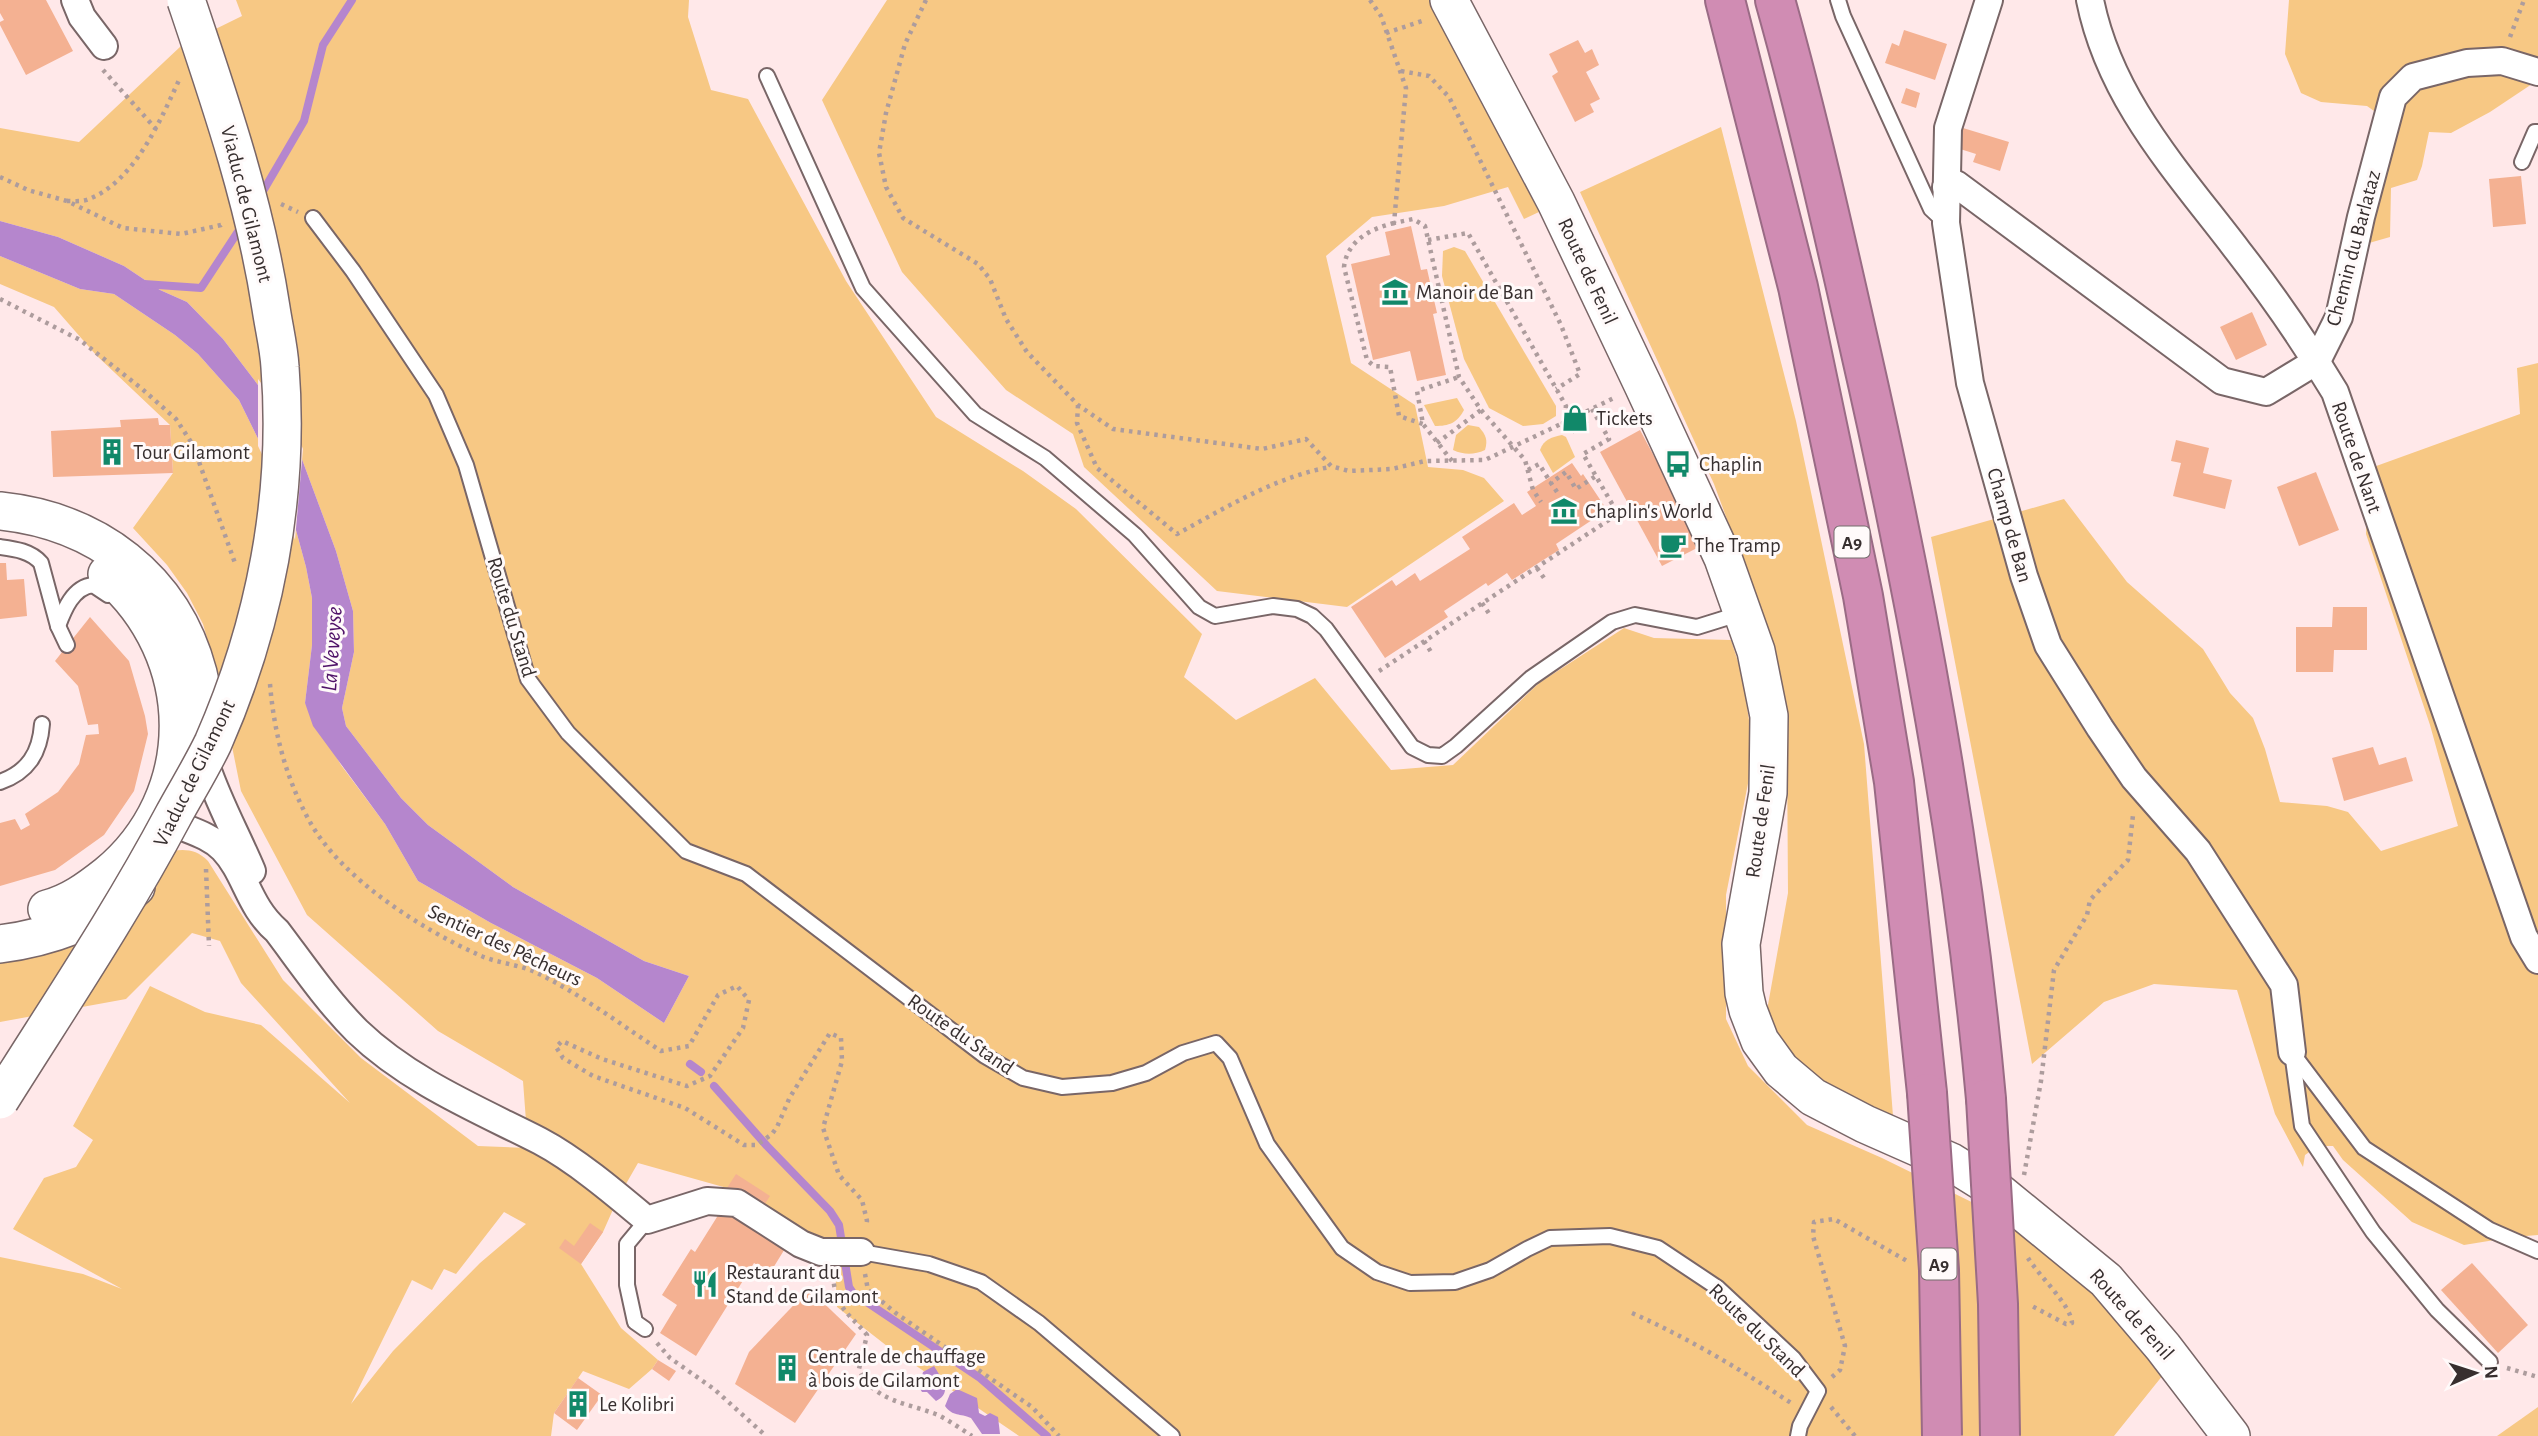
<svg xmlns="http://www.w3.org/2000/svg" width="2538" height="1436" viewBox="0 0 2538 1436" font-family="'Alegreya Sans',sans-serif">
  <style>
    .green { fill: #f7c884; fill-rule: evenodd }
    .water { fill: #b586cd }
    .pier { fill: #ffe8e9 }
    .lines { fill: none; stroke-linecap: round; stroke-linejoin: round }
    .stream { stroke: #b586cd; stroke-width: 8 }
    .building { fill: #f4b192 }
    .lane-casing { stroke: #796667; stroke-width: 18 }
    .street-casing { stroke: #796667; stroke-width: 30 }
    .secondary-casing { stroke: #796667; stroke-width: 40 }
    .highway-casing { stroke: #9a6b85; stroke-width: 42 }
    .path { stroke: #ad9c9d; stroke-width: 4.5; stroke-dasharray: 3.5 5; stroke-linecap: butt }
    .lane { stroke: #fff; stroke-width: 14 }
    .street { stroke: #fff; stroke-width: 26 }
    .secondary { stroke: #fff; stroke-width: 37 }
    .highway { stroke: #d08cb3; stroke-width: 38 }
    .secondary-bridge-casing { stroke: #796667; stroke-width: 40; stroke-linecap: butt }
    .highway-bridge-casing { stroke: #9a6b85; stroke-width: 42; stroke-linecap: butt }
    .secondary-bridge { stroke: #fff; stroke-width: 37 }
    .highway-bridge { stroke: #d08cb3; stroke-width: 38 }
    .labels { text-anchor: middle; stroke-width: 6; stroke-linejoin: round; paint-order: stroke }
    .shield { fill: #fffafa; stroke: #736c6c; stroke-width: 2 }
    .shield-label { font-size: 19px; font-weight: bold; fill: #372f2f }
    .street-label { font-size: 21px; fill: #372f2f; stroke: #fffafa }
    .poi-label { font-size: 21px; fill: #372f2f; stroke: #fffafa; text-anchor: start }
    .water-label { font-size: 23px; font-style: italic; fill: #4f1268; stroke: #fffafa }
  </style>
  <rect width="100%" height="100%" fill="#ffe8e9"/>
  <g class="green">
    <path d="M236 0H689L688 17 711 90 748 99 846 281 936 417 1023 471 1076 509 1202 634 1184 677 1236 720 1315 678 1391 770 1453 765 1539 683 1624 628 1654 638 1731 640 1742 674 1754 753 1726 895V1019L1748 1066 1807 1125 1882 1158 1998 1215 2051 1254 2115 1315 2163 1375 2114 1436H1019L887 1346 837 1307 835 1265 727 1188 638 1163 619 1196 603 1232 581 1264 621 1328 658 1360 652 1369 629 1389 583 1371 554 1413 551 1436H0V1257L83 1274 122 1289 13 1229 44 1178 76 1167 93 1140 73 1126 150 986 205 1012 261 1025 350 1103 241 983 220 941 192 933 126 999 0 1022V960L165 852C183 849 195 848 208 861L283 980 361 1058 478 1146 528 1148 523 1081 438 1031 307 915 241 791 217 672 203 624 187 593 167 565 133 528 173 473 170 425 96 355 54 307 0 284V256L80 289 114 294 175 335 198 354 239 400 276 475 293 519 306 567 312 598V645L305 703 341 765 385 824 418 881 491 923 597 978 664 1023 689 976 644 961 513 887 428 825 401 798 346 726 342 708 354 652 353 611 336 551 290 427 223 339 187 302 160 290 124 266 58 237 0 221V128L79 142 181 46 242 16ZM504 1212 526 1224 480 1263 393 1351 351 1404 412 1280 432 1290 444 1269 456 1274Z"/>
    <polygon points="887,0 1433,0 1539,212 1524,219 1508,187 1444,206 1372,217 1326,256 1351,363 1415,405 1428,467 1463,470 1484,478 1504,501 1347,607 1217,591 1084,467 1073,434 1006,390 902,272 822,100"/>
    <polygon points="2289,0 2538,0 2538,80 2490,112 2451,133 2429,132 2422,166 2417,180 2391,188 2390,237 2362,245 2384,118 2367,106 2321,102 2301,93 2285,54"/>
    <polygon points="1721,127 1796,421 1864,744 1893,1116 1835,1092 1788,1059 1766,1016 1788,893 1787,745 1774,647 1714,484 1580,192"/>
    <polygon points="1454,247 1465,251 1556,406 1556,416 1543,424 1523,426 1489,408 1464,359 1442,276 1443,251"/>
    <polygon points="2538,363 2538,1235 2513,1237 2464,1245 2412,1222 2343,1160 2333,1146 2318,1146 2305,1155 2303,1167 2275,1114 2237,990 2154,984 2104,1002 2032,1064 1931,537 2064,499 2127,582 2203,649 2230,693 2253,718 2265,749 2280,802 2327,806 2348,812 2381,851 2458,826 2430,725 2366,534 2368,469 2520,414 2517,368"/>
    <path d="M1457 398 1464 410C1457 423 1449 426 1435 426L1424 405Z"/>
    <path d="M1468 425 1479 427C1486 435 1488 440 1485 450 1474 455 1464 455 1453 450L1456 435Z"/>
    <path d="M1562 435 1566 437 1575 457 1553 473 1540 450C1544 439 1552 437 1562 435Z"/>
    <polygon points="2538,1407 2538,1436 2497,1436"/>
  </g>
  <g class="water">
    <polygon points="0,221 58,237 124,266 160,290 187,302 223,339 290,427 336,551 353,611 354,652 342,708 346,726 401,798 428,825 513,887 644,961 689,976 664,1023 597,978 491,923 418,881 385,824 313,726 305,703 312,645 312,598 306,567 293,519 276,475 239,400 198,354 175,335 114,294 80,289 0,256"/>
    <path d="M934 1366C941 1378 954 1392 936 1401L927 1392H922L919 1387 923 1372Z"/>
    <path d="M957 1389 977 1398 979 1413 985 1416 990 1413 998 1417 1000 1434H982L971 1418C960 1413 953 1417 945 1406L950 1394Z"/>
  </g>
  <polygon class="pier" points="258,379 293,425 303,449 295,540 273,477 258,446"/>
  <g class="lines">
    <g class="stream">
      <polyline points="259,198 304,121 323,45 352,0"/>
      <polyline points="144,284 201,288 243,224"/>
      <polyline points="690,1064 701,1072"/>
      <polyline points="714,1086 767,1146 830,1211 839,1225 849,1287 853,1293 980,1378 1047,1436"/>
    </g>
  </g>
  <g class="building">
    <polygon points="0,0 46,0 73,51 26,75 0,25 0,22 4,20 0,13"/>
    <polygon points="1904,30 1947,44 1935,80 1885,63 1892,43 1899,46"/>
    <polygon points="1578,40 1585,53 1592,49 1599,65 1586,72 1600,99 1590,104 1594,112 1575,122 1552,76 1558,72 1549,54"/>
    <polygon points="1906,88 1920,93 1916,108 1901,103"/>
    <polygon points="1963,128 2009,142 2000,171 1973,162 1976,154 1957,148"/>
    <polygon points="2521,176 2526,224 2493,227 2489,179"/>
    <polygon points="1411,226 1421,270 1427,269 1437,313 1433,314 1446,375 1417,381 1410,351 1373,360 1351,264 1390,255 1385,232"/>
    <polygon points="2252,312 2267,345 2236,360 2220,327"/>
    <polygon points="1575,408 1583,423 1574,428 1566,413"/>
    <polygon points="158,418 159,425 170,425 173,473 53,477 51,431 121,427 120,420"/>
    <polygon points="1640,430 1688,520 1697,548 1662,566 1600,452"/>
    <polygon points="2176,440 2209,448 2203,473 2232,480 2225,509 2173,496 2181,463 2171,461"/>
    <polygon points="1572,463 1581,476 1583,474 1607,510 1556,544 1559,550 1512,580 1507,573 1488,586 1486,583 1444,611 1448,617 1385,658 1351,607 1392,580 1396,586 1415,573 1420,581 1470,549 1462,537 1514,503 1522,515 1536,506 1527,492"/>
    <polygon points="2316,472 2339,530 2299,546 2277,487"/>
    <polygon points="0,563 6,563 7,580 24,579 27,616 0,619"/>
    <polygon points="2333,607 2367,607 2367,650 2334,650 2333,672 2296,672 2296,627 2332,627"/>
    <polygon points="90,617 129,661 145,716 148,734 134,791 104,835 55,870 0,886 0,823 15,819 21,830 30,825 25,814 58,792 79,764 86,735 99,734 98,724 88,725 78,686 55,661"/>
    <polygon points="2373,747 2379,765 2406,757 2413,781 2344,801 2332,758"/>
    <polygon points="736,1174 770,1196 761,1210 727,1188"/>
    <polygon points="722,1209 786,1247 770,1273 754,1263 696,1356 660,1333 677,1305 662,1295 691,1249 695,1252"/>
    <polygon points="590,1223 603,1232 581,1264 559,1248 565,1239 574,1246"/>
    <polygon points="2472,1263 2528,1325 2498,1353 2441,1290"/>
    <polygon points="809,1289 856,1334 795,1423 735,1384 749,1352"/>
    <polygon points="658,1360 676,1371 669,1381 652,1369"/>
    <polygon points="578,1378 602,1395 577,1430 554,1413"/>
  </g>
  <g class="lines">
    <defs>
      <g id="lane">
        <polyline points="1838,0 1843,16 1931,209 1945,222"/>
        <polyline points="767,76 863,288 975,414 1045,458 1135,535 1199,607 1215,616 1273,606 1297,609 1312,616 1326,629 1412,747 1428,755 1442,756 1456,746 1531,678 1612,622 1635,615 1697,627 1742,613"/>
        <polyline points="2522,162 2535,132 2538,132"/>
        <polyline points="313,218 353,271 436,395 466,465 528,679 568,733 686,851 746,874 985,1056 1023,1078 1062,1087 1112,1083 1146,1073 1183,1053 1216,1043 1230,1058 1267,1144 1342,1248 1377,1272 1410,1283 1455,1282 1490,1270 1527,1249 1550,1238 1610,1236 1658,1248 1718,1288 1793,1358 1818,1391 1800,1426 1798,1436"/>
        <path d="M0 547C15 549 31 551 41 563L58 626 67 645"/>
        <path d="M58 626C64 610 73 587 93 585L108 595"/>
        <path d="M0 782C28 772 40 753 42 724"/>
        <polyline points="2292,1052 2302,1126 2373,1232 2437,1310 2490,1362"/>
        <polyline points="2293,1054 2364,1148 2490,1230 2538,1251"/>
        <polyline points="861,1252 929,1264 981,1282 1039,1323 1172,1436"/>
        <polyline points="645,1329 635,1322 627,1285 627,1244 647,1220"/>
      </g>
      <g id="street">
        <polyline points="75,0 82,17 104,46"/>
        <polyline points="1989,0 1948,128 1946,223 1970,383 2024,576 2048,645 2100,728 2134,778 2198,851 2284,985 2292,1052"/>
        <path d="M2090 0C2110 100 2178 172 2238 251 2273 296 2306 344 2335 392L2524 937 2538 960"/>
        <polyline points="1946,187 1956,184 2222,381 2266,392 2317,361 2339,317 2361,217 2393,97 2413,77 2467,63 2502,61 2538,72"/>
        <path d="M204 759C216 798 236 833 252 871"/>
        <path d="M180 826C195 832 211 837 223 849 246 873 248 906 277 931 302 964 327 1001 357 1031 409 1081 477 1109 540 1141 576 1160 616 1194 647 1220L707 1201 737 1203 801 1244 821 1252H861"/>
      </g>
      <g id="secondary">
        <polyline points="1449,0 1556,202 1643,385 1723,558 1756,651 1769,716 1768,793 1741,944 1744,993 1748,1010 1760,1041 1781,1070 1813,1097 1865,1124 1951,1162 1996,1190 2106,1280 2163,1347 2231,1436"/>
        <path d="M0 511C96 521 173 578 198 673 205 701 204 730 204 759L201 767"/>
        <path d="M47 909C70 903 88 890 107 875 203 796 201 655 107 574"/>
        <path d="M0 944C47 938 101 920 136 887"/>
      </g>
      <g id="highway">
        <polyline points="1725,0 1798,287 1863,596 1894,782 1927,1093"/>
        <path d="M1775 0C1807 114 1833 229 1859 344 1916 594 1963 844 1986 1099"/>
      </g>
    </defs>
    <use href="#lane" class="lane-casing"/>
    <use href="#street" class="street-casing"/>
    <use href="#secondary" class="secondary-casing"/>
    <use href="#highway" class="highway-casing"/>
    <g class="path">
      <polyline points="926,0 905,44 886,113 879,153 886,187 903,218 978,264 990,279 1006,319 1027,352 1078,405 1113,429 1262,449 1306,439 1331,466 1349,471 1392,469 1425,461 1485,460 1563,423"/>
      <polyline points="1370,0 1381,16 1406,88 1394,223 1413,219 1425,226 1459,377 1481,410 1525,460 1533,490 1541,502"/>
      <polyline points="1386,33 1425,20"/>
      <polyline points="2510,37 2524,0"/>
      <polyline points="103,70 156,129"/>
      <polyline points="1401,71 1429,76 1449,97 1561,325 1580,374 1556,389"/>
      <polyline points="0,177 28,190 67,201 123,228 181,234 221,225 224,222"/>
      <path d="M67 201C74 201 83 202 89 199 135 181 161 119 180 78"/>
      <polyline points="281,204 298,212"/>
      <path d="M1394 223C1370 229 1347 241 1344 267L1367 360 1374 366 1390 367 1399 416 1423 424"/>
      <polyline points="1428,240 1468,233 1566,406 1563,423 1569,433 1587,424 1581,414 1616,397"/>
      <polyline points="0,299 80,340 141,388 176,419 193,445 236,566"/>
      <path d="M1078 405 1077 423 1097 468 1177 534C1225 508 1275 477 1330 467"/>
      <polyline points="1437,443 1481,410"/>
      <polyline points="1452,461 1423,424 1417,391 1459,377"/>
      <polyline points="1528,470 1539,464 1551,483"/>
      <polyline points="1557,492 1551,483 1566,472 1576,489 1596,476"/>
      <polyline points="1537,568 1544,578"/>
      <polyline points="1482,603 1490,615"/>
      <polyline points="1424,641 1433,655"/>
      <polyline points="1379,671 1618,514 1583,454 1609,439 1592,409"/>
      <path d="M270 684C274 733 286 779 310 822 341 878 421 929 479 955 496 963 517 964 535 972 579 993 620 1024 661 1051L689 1046 718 995 737 986 749 1000 743 1028 710 1076 687 1086 602 1059 562 1041 556 1047 563 1058 593 1076 685 1108 744 1145H757L772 1134 777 1127 790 1097 830 1033 841 1038 842 1061 823 1128 839 1175 862 1200 867 1221 866 1227"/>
      <polyline points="206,869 209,946"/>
      <polyline points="2024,1175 2041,1081 2054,970 2087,915 2090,900 2128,860 2133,815"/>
      <path d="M2028 1258C2039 1276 2071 1305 2072 1323L2066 1324 2030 1305"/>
      <polyline points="865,1274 868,1290 897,1314 1032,1407 1059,1436"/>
      <path d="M833 1275C835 1308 848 1312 867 1335L859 1369C873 1402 909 1403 938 1415 950 1421 961 1429 972 1436"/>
      <path d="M1632 1313C1688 1338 1740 1369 1791 1403"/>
      <polyline points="657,1343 670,1358 714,1389 766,1436"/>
      <polyline points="2507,1368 2538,1377"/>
      <polyline points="1832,1377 1840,1370 1845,1346 1813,1236 1814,1222 1834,1219 1907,1261"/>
      <polyline points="1831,1407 1855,1436"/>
    </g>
    <use href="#lane" class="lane"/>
    <use href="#street" class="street"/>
    <use href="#secondary" class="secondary"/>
    <use href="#highway" class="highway"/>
    <defs>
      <path id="secondary-bridge" d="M0 1100C59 1006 121 914 173 816 186 792 201 768 213 743 265 625 290 496 280 367 279 348 274 328 271 308 255 203 220 101 186 0"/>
      <g id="highway-bridge">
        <polyline points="1927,1093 1939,1270 1942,1436"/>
        <polyline points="1986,1099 1998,1304 2000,1436"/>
      </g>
    </defs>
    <use href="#secondary-bridge" class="secondary-bridge-casing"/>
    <use href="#highway-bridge" class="highway-bridge-casing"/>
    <use href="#secondary-bridge" class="secondary-bridge"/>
    <use href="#highway-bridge" class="highway-bridge"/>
  </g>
  <defs>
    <symbol id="museum-bare" viewBox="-9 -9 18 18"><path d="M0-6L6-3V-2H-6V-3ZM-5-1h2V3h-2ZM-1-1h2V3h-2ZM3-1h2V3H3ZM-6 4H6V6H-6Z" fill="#118869" stroke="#fffafa" stroke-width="2.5" paint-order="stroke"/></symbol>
    <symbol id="shop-bare" viewBox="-9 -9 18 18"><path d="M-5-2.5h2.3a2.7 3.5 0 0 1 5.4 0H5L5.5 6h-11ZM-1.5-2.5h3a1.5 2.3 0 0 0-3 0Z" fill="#118869" stroke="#fffafa" stroke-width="2.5" paint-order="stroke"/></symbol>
    <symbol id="building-bare" viewBox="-9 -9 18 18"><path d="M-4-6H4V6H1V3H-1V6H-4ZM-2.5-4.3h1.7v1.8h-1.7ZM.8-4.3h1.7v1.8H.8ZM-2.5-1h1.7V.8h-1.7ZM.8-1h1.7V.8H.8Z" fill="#118869" stroke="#fffafa" stroke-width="2.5" paint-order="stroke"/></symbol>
    <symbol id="bus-bare" viewBox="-9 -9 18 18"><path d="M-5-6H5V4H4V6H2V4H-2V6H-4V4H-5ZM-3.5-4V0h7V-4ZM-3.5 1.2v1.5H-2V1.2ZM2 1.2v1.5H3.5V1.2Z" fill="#118869" stroke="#fffafa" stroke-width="2.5" paint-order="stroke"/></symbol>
    <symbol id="cafe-bare" viewBox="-9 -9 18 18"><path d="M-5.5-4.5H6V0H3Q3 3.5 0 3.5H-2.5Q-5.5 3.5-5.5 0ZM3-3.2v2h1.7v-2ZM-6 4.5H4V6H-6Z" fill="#118869" stroke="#fffafa" stroke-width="2.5" paint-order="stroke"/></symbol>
    <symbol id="restaurant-bare" viewBox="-9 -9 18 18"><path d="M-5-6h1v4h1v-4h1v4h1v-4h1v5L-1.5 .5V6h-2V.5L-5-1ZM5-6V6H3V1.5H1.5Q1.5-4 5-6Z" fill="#118869" stroke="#fffafa" stroke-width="2.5" paint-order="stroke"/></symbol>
  </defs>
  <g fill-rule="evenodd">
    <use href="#museum-bare" x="1376" y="273" width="38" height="38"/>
    <use href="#shop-bare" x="1556" y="399" width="38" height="38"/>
    <use href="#building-bare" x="93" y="433" width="38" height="38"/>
    <use href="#bus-bare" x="1659" y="445" width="38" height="38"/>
    <use href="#museum-bare" x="1545" y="492" width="38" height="38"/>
    <use href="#cafe-bare" x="1654" y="526" width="38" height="38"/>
    <use href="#restaurant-bare" x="686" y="1265" width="38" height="38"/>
    <use href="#building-bare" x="768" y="1349" width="38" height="38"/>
    <use href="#building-bare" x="559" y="1385" width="38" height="38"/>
  </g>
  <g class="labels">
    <g class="shield">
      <rect x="1834.5" y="526.5" width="35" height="31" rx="5"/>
      <rect x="1921.5" y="1248.5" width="35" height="31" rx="5"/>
    </g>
    <g class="shield-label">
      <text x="1852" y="549">A9</text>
      <text x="1939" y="1271">A9</text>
    </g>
    <g class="street-label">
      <text transform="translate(247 204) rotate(76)" y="7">Viaduc de Gilamont</text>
      <text transform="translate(2353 248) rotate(-75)" y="7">Chemin du Barlataz</text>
      <text transform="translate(1588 271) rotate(65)" y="7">Route de Fenil</text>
      <text transform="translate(2357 457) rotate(71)" y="7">Route de Nant</text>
      <text transform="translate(2010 525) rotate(74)" y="7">Champ de Ban</text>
      <text transform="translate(512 617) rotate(73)" y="7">Route du Stand</text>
      <text transform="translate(194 773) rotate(-64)" y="7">Viaduc de Gilamont</text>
      <text transform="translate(1760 821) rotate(-82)" y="7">Route de Fenil</text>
      <text transform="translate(505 945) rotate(25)" y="7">Sentier des Pêcheurs</text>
      <text transform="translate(961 1034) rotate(35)" y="7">Route du Stand</text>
      <text transform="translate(2132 1314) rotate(48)" y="7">Route de Fenil</text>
      <text transform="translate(1757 1330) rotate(44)" y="7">Route du Stand</text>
    </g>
    <g class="poi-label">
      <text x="1416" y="299">Manoir de Ban</text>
      <text x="1596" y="425">Tickets</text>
      <text x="133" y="459">Tour Gilamont</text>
      <text x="1699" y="471">Chaplin</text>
      <text x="1585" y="518">Chaplin's World</text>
      <text x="1694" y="552">The Tramp</text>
      <text x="726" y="1279">Restaurant du<tspan x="726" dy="24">Stand de Gilamont</tspan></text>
      <text x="808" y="1363">Centrale de chauffage<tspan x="808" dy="24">à bois de Gilamont</tspan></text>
      <text x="599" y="1411">Le Kolibri</text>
    </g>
    <g class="water-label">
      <text transform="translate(331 649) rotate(-86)" y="8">La Veveyse</text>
    </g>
  </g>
  <g transform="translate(2475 1373) rotate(87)" stroke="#fffafa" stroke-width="5" paint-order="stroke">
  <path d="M0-5L12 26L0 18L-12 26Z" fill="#372f2f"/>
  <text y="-10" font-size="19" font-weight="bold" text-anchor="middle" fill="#372f2f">N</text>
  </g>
</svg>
